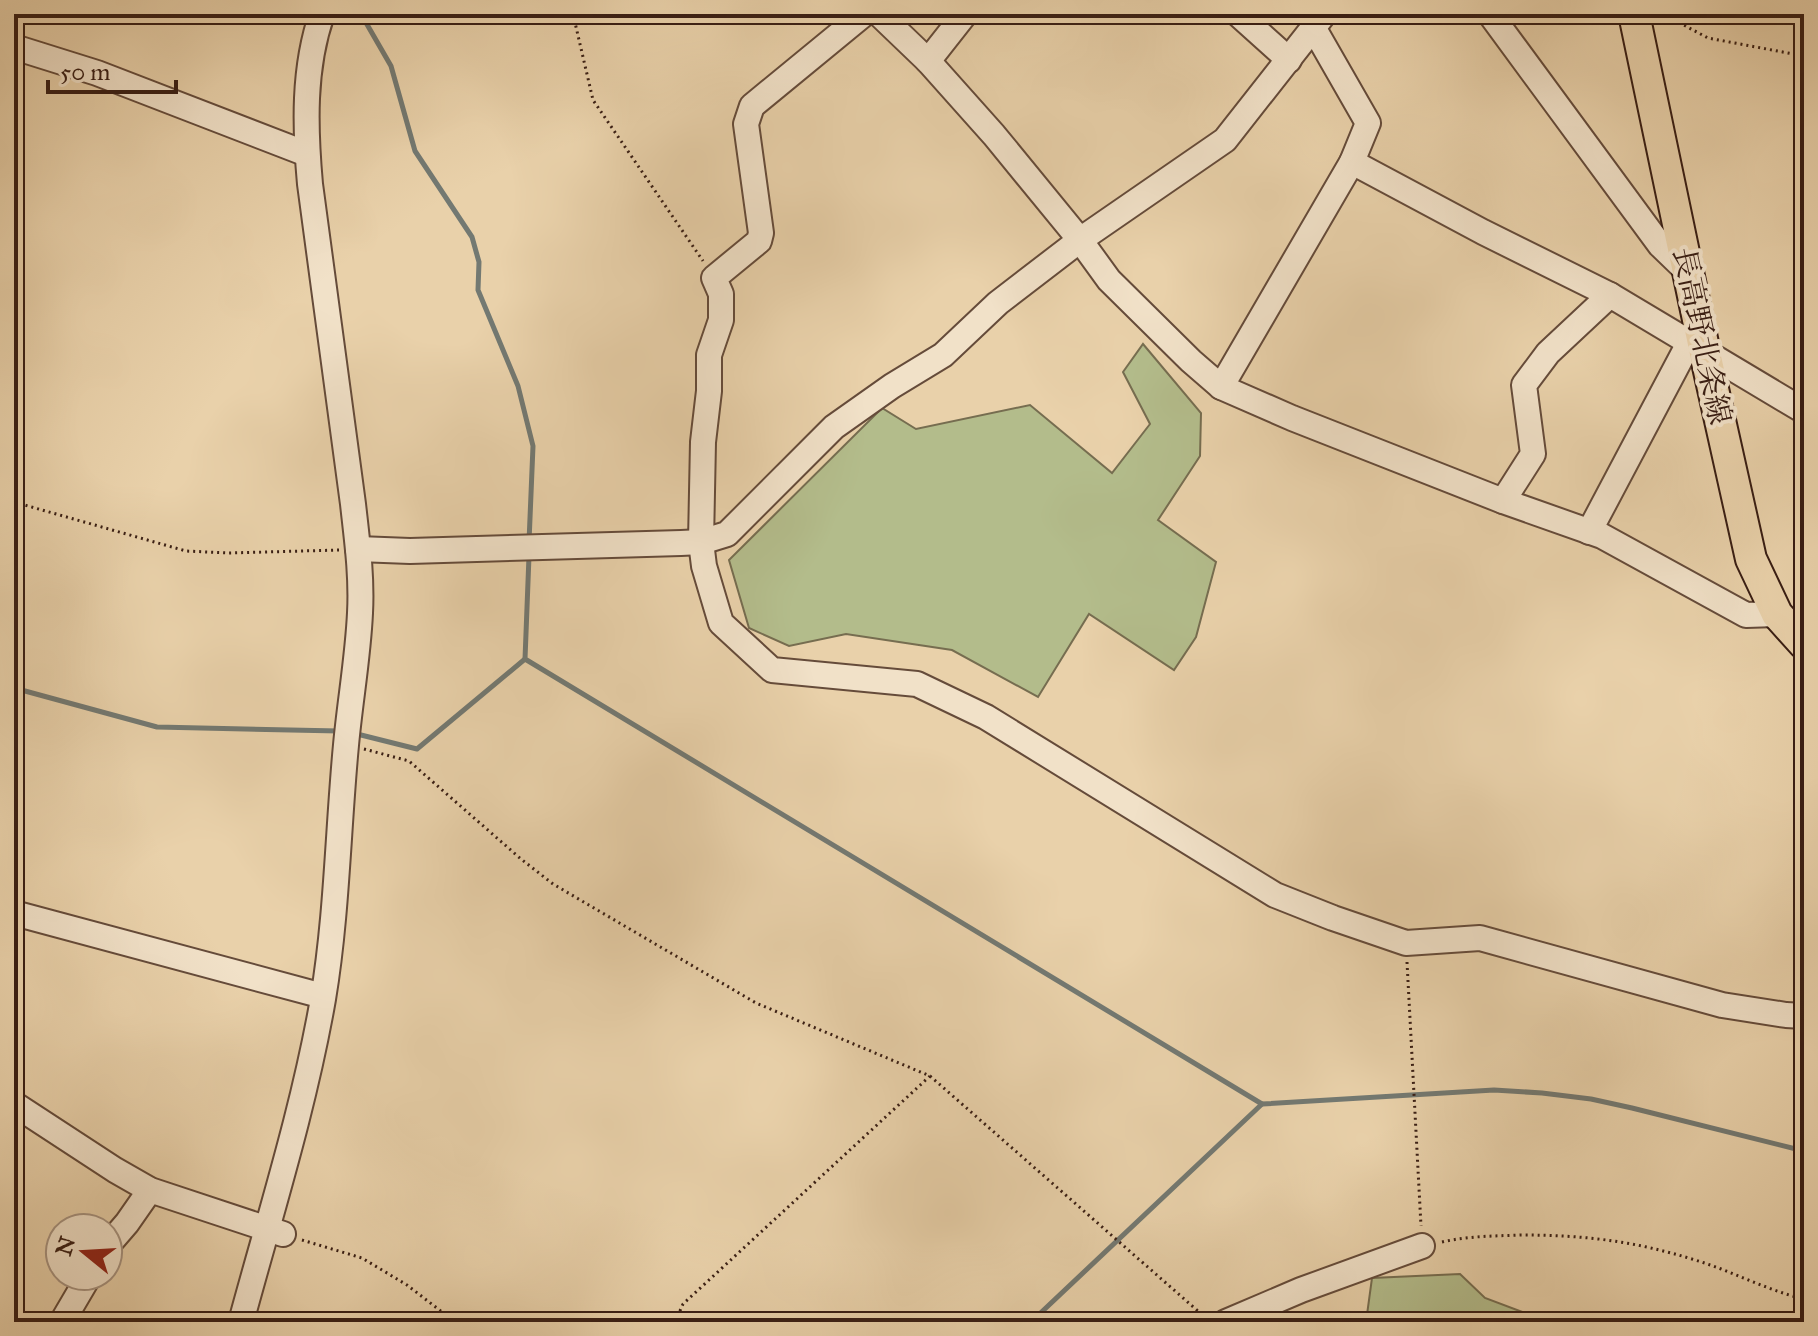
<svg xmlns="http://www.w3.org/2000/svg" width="1818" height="1336" viewBox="0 0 1818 1336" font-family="'IM FELL Great Primer','Noto Serif JP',serif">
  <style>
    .green { fill: #b3bc8b; stroke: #766d50; stroke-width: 2 }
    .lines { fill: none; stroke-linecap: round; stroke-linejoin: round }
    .stream { stroke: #737972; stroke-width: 5 }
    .minor-casing { stroke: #654b3a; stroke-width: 28 }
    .major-casing { stroke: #391e14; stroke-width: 34 }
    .path { stroke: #391e14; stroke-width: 3; stroke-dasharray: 2 4; stroke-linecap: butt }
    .minor { stroke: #f1e1c8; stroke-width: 24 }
    .major { stroke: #e9d1aa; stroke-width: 30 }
    .labels { text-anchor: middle; stroke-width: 8; stroke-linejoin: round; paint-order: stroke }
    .street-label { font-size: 30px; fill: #391e14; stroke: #f1e1c8 }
  </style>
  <rect width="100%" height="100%" fill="#e9d1aa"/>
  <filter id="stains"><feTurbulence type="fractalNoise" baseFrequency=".0025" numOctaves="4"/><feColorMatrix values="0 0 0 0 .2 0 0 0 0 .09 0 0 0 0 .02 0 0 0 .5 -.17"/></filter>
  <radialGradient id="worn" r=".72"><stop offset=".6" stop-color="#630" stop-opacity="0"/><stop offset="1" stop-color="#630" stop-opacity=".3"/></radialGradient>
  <g class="green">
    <polygon points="1143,344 1201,413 1200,456 1158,520 1216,562 1196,637 1174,670 1089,614 1038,697 952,650 846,634 789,646 749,628 729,560 882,408 916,429 1030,405 1112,473 1150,424 1123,372"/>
    <polygon points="1460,1274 1485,1298 1549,1322 1366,1322 1372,1278"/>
  </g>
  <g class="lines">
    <g class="stream">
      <polyline points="361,14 391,66 415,151 472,237 479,262 478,290 518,386 533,446 529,542"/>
      <polyline points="529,556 525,659 1262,1104"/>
      <polyline points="14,688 157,727 339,731"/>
      <polyline points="353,733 417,749 525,659"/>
      <polyline points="1031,1322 1262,1104 1494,1090 1542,1093 1591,1099 1632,1108 1804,1151"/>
    </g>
    <defs>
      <g id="minor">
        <polyline points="864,14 752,106 746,124 761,233 759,241 714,278 721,294 721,320 709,355 709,391 703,442 701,542 704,566 721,623 772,670 917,684 986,717 1275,895 1333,918 1406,943 1480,938 1722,1005 1786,1015 1804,1016"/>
        <polyline points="879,14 928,61 994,135 1080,240 1109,280 1191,361 1221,387 1292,418 1503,501 1602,536 1746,615 1777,614"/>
        <polyline points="1238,14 1289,60"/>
        <polyline points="1490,14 1660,245 1687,271"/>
        <polyline points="14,47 97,73 307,154"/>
        <polyline points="928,61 965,14"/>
        <polyline points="1352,162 1483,232 1610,295 1804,411"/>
        <polyline points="1221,387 1352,162 1368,123 1313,27"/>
        <polyline points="1503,501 1533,454 1524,385 1548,353 1610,295"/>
        <polyline points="1589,532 1689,343"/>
        <polyline points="358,549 410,551 681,543 701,542 727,534 834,427 892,386 943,355 998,303 1080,240 1225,140 1324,14"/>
        <polyline points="14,913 323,996"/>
        <polyline points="14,1104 115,1170 150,1190 283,1234"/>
        <polyline points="108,1245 127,1223 150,1190"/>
        <polyline points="62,1322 89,1276"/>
        <path d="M241 1322C270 1215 304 1108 323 999 337 915 338 829 346 745 350 701 358 657 360 613 362 576 357 540 353 504L310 184C305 128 303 68 322 14"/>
        <polyline points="1226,1322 1301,1290 1422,1246"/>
      </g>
      <polyline id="major" points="1634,14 1705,353 1751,559 1777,614 1804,644"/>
    </defs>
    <use href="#minor" class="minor-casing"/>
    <use href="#major" class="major-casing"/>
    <g class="path">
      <polyline points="573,14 593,100 703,261"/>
      <polyline points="1663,14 1708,38 1804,56"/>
      <polyline points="14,502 186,551 229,553 339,550"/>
      <polyline points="364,749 409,761 521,859 553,884 756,1003 930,1076 1207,1319"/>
      <polyline points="1407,962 1421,1226"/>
      <polyline points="302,1240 362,1258 407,1285 455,1322"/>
      <path d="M1442 1242C1468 1236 1494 1236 1521 1235 1584 1235 1635 1241 1695 1260 1732 1271 1766 1290 1804 1299"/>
      <polyline points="675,1322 683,1304 930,1076"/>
    </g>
    <use href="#minor" class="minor"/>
    <use href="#major" class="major"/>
  </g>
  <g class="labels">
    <g class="street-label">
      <text transform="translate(1702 336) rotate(78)" y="10">長高野北条線</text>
    </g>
  </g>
  <rect width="1818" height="1336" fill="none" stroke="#e9d1aa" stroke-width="48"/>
  <rect x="16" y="16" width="1786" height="1304" fill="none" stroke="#391e14" stroke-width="4"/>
  <rect x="24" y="24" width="1770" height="1288" fill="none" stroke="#391e14" stroke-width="2"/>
  <g transform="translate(84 1252) rotate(288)"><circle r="38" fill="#f1e1c8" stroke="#a79380" stroke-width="2"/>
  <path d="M0-6L14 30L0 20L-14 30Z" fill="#8f2418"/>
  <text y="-12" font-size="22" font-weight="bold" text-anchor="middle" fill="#391e14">N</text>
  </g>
  <path d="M48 80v12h128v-12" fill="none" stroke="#391e14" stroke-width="4"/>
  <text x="60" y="80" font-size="24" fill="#391e14" stroke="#f1e1c8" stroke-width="6" paint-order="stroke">50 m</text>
  <rect width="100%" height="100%" filter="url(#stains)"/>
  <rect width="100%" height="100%" fill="url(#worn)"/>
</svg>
